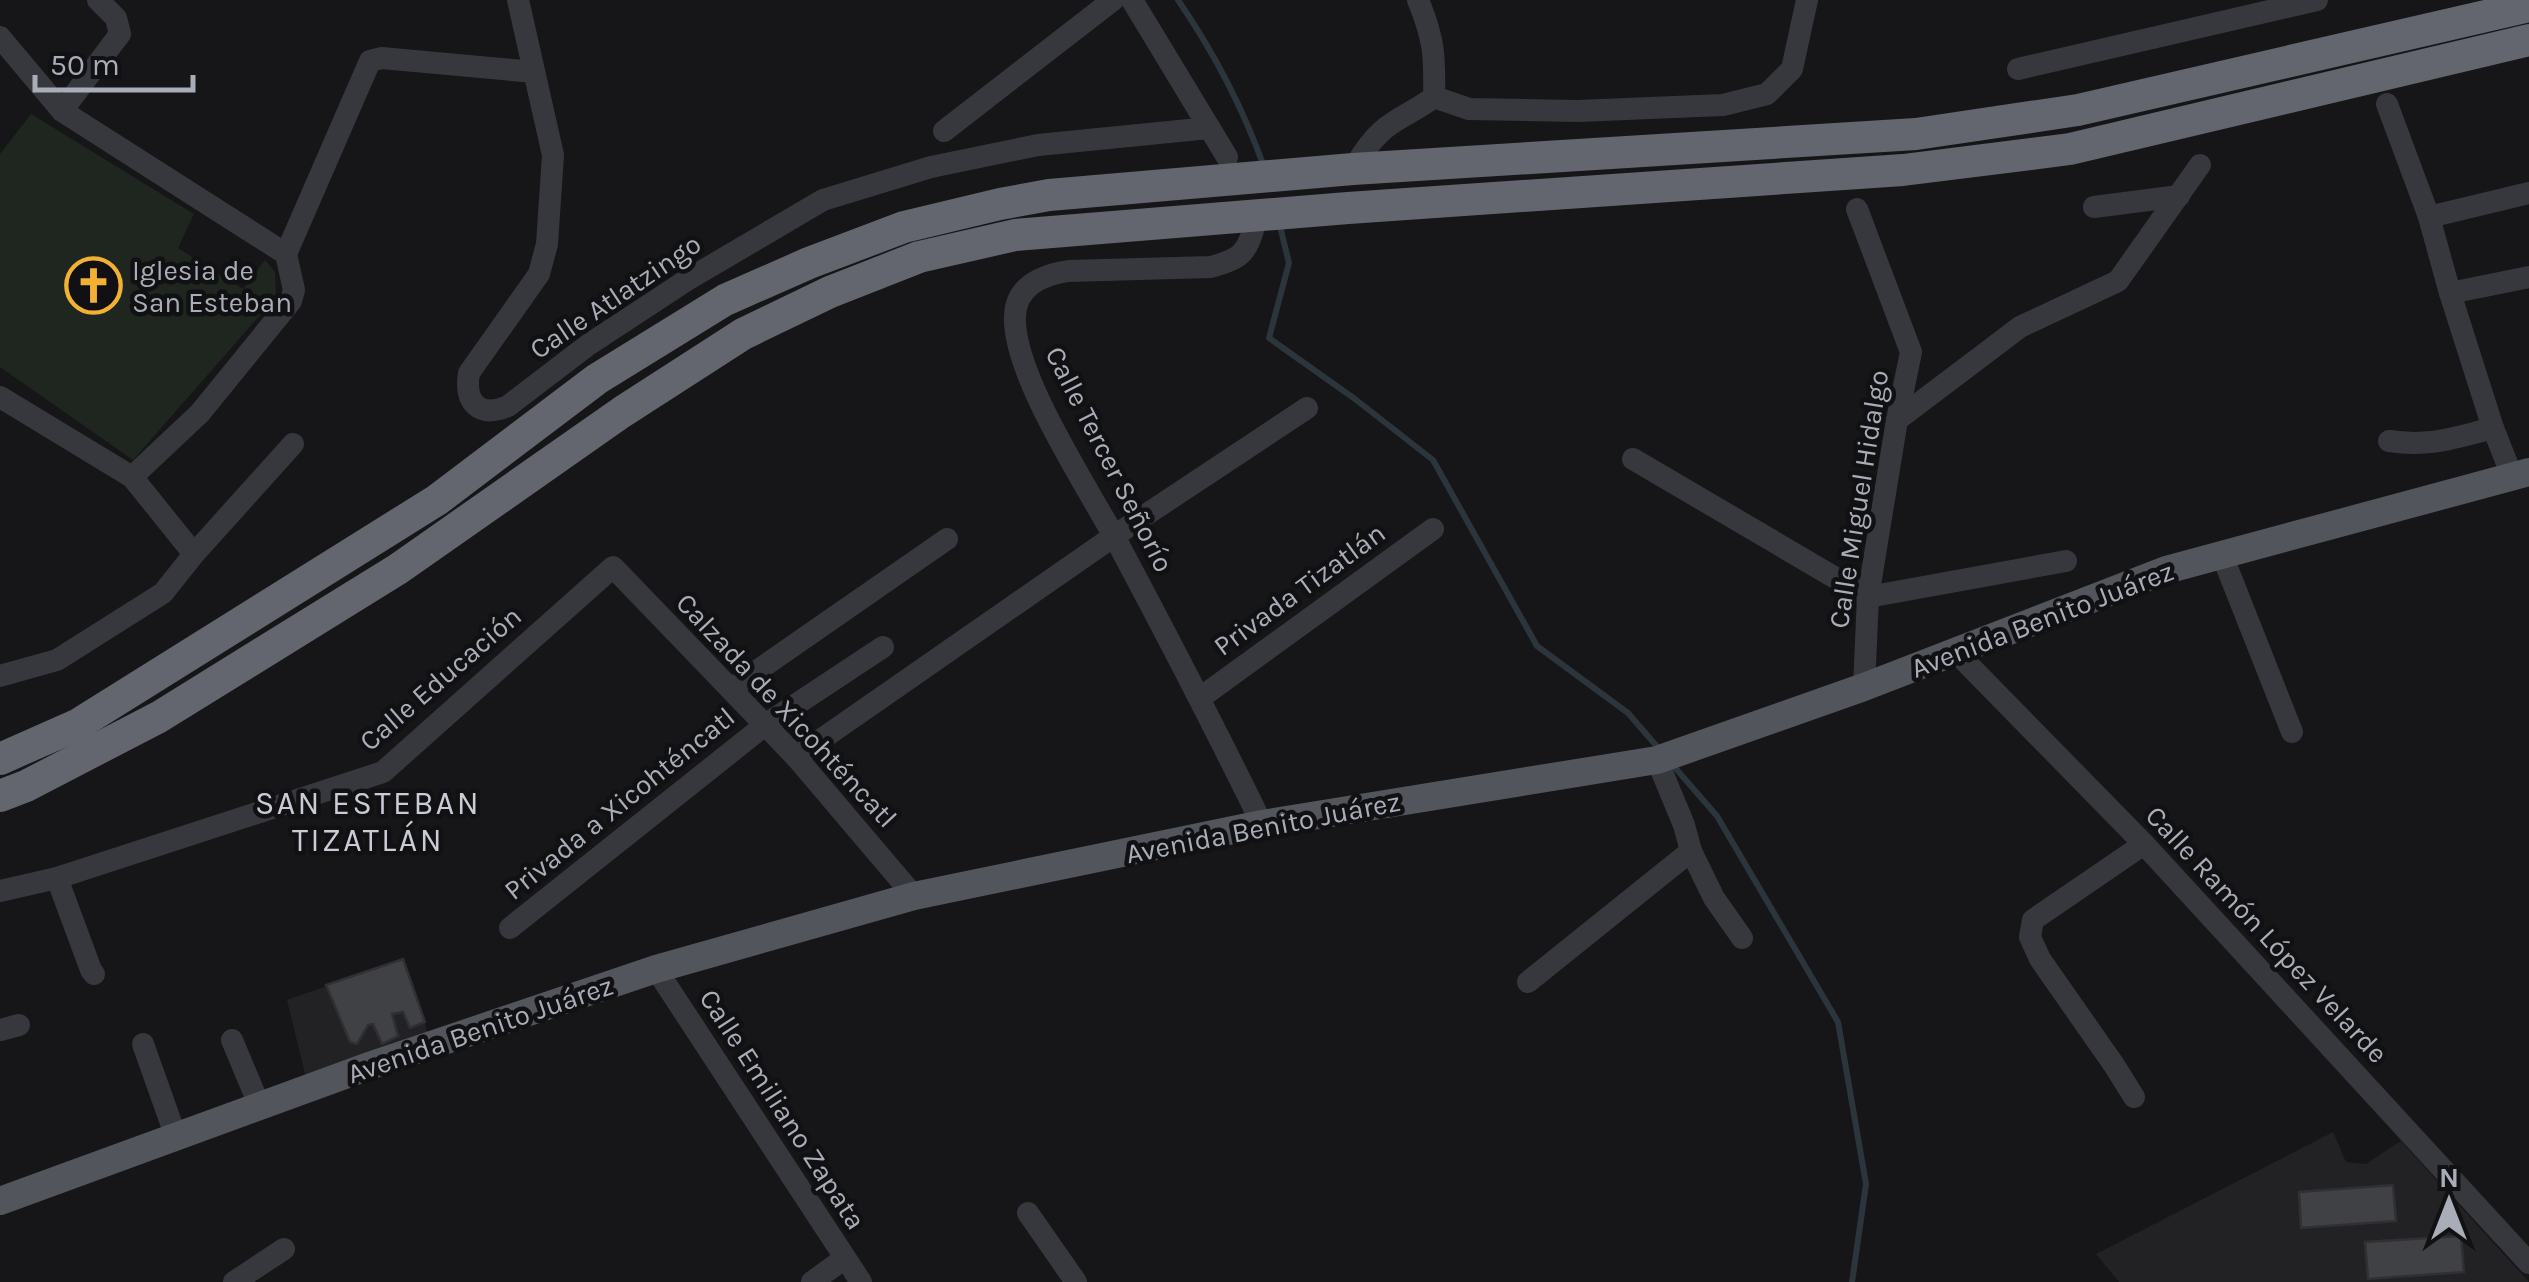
<svg xmlns="http://www.w3.org/2000/svg" width="2529" height="1282" viewBox="0 0 2529 1282" font-family="Karla,sans-serif">
  <style>
    .built { fill: #222225 }
    .green { fill: #1e261f }
    .lines { fill: none; stroke-linecap: round; stroke-linejoin: round }
    .stream { stroke: #2c353c; stroke-width: 6 }
    .building { fill: #404145; stroke: #303034; stroke-width: 2.5 }
    .minor { stroke: #37383d; stroke-width: 22 }
    .major { stroke: #53555c; stroke-width: 28 }
    .highway { stroke: #63666e; stroke-width: 32 }
    .labels { text-anchor: middle; stroke-width: 9; stroke-linejoin: round; paint-order: stroke }
    .poi-label { font-size: 28px; fill: #a8adb8; stroke: #111113; text-anchor: start }
    .street-label { font-size: 28px; fill: #a8adb8; stroke: #111113 }
    .quarter-label { font-size: 32px; letter-spacing: 2.5px; fill: #c9ccd4; stroke: #111113 }
  </style>
  <rect width="100%" height="100%" fill="#161618"/>
  <g class="built">
    <polygon points="403,959 430,1039 307,1082 287,1000"/>
    <polygon points="2333,1132 2346,1162 2366,1164 2401,1141 2529,1282 2119,1282 2096,1254"/>
  </g>
  <polygon class="green" points="31,114 194,214 178,248 243,289 265,260 275,272 276,297 133,460 0,367 0,154"/>
  <g class="lines">
    <g class="stream">
      <path d="M1178 0C1213 51 1243 108 1264 167"/>
      <polyline points="1279,222 1289,263 1269,338 1355,399 1433,460 1537,646 1628,713 1660,750"/>
      <polyline points="1671,763 1717,816 1838,1022 1866,1184 1852,1282"/>
    </g>
  </g>
  <g class="building">
    <polygon points="403,959 425,1022 410,1028 403,1012 392,1014 398,1036 382,1044 373,1024 368,1025 357,1044 350,1042 326,985"/>
    <polygon points="2393,1185 2396,1221 2301,1228 2299,1192"/>
    <polygon points="2461,1236 2464,1272 2368,1279 2365,1242"/>
  </g>
  <g class="lines">
    <g class="minor">
      <path d="M518 0 553 155 547 244 539 274 469 373C464 402 479 419 508 406L588 345 687 280 823 200 931 167 1038 145 1209 128"/>
      <polyline points="1132,0 1227,157"/>
      <path d="M1418 0C1434 39 1435 55 1434 97"/>
      <polyline points="0,37 62,111 286,254"/>
      <polyline points="2018,69 2317,0"/>
      <polyline points="1434,97 1469,109 1578,111 1723,105 1767,94 1792,69 1807,0"/>
      <polyline points="2387,104 2429,217 2450,293 2493,428 2512,476"/>
      <polyline points="62,111 120,34 116,18 98,0"/>
      <polyline points="944,131 1113,0"/>
      <path d="M1353 169C1363 153 1374 135 1391 124 1405 114 1420 108 1434 97"/>
      <polyline points="2094,207 2179,196"/>
      <polyline points="1857,209 1911,352 1897,420 1868,597 1864,687"/>
      <polyline points="2429,217 2529,193"/>
      <path d="M1253 230C1246 256 1236 260 1211 267L1068 271C1042 275 1016 286 1015 316 1012 376 1093 495 1122 551 1170 641 1217 732 1262 824"/>
      <polyline points="286,254 370,61 382,58 534,72"/>
      <polyline points="2450,293 2529,277"/>
      <polyline points="0,397 132,477 194,554"/>
      <polyline points="1897,420 2020,327 2118,281 2200,165"/>
      <path d="M2389 441C2431 447 2453 438 2493 428"/>
      <polyline points="1633,459 1868,597 2066,561"/>
      <polyline points="132,477 200,413 291,301 294,290 286,254"/>
      <polyline points="2222,555 2292,732"/>
      <polyline points="1955,651 2144,844 2529,1263"/>
      <polyline points="0,676 57,660 163,593 194,554 293,444"/>
      <polyline points="731,689 947,539"/>
      <polyline points="1200,698 1433,529"/>
      <polyline points="796,757 1114,536 1307,408"/>
      <polyline points="1657,760 1684,825 1691,851 1714,898 1742,938"/>
      <polyline points="57,878 91,970 94,974"/>
      <polyline points="0,891 57,878 383,772 613,567 796,757 914,896"/>
      <polyline points="510,928 765,725 883,647"/>
      <polyline points="656,969 861,1282"/>
      <polyline points="1528,982 1691,851"/>
      <polyline points="0,1030 19,1025"/>
      <polyline points="232,1040 260,1107"/>
      <polyline points="143,1044 176,1137"/>
      <polyline points="2134,1097 2114,1065 2040,959 2030,937 2033,920 2144,844"/>
      <polyline points="1028,1213 1076,1282"/>
      <polyline points="234,1282 284,1249"/>
      <polyline points="812,1282 845,1258"/>
    </g>
    <polyline class="major" points="0,1201 372,1065 656,969 914,896 1262,824 1657,760 1864,687 2166,570 2529,472"/>
    <g class="highway">
      <polyline points="0,759 77,725 437,500 597,379 725,300 809,263 904,227 1000,204 1049,195 1353,169 1916,134 2078,110 2529,6"/>
      <polyline points="0,796 26,786 159,717 398,569 622,412 743,334 830,292 919,257 1015,235 1348,208 1903,170 2070,149 2529,40"/>
    </g>
  </g>
  <defs>
    <symbol id="church-ring" viewBox="-11 -11 22 22"><circle r="9.5" fill="#111113" stroke="#f2b134" stroke-width="1.5"/><path d="M-1.2-6h2.4v3.5h3.3v2.4h-3.3V6h-2.4V-.1h-3.3v-2.4h3.3Z" fill="#f2b134"/></symbol>
  </defs>
  <g fill-rule="evenodd">
    <use href="#church-ring" x="62" y="254" width="63" height="63"/>
  </g>
  <g class="labels">
    <g class="poi-label">
      <text x="132" y="280">Iglesia de<tspan x="132" dy="32">San Esteban</tspan></text>
    </g>
    <g class="street-label">
      <text transform="translate(615 296) rotate(-34)" y="10">Calle Atlatzingo</text>
      <text transform="translate(1110 459) rotate(63)" y="10">Calle Tercer Señorío</text>
      <text transform="translate(1858 499) rotate(-81)" y="10">Calle Miguel Hidalgo</text>
      <text transform="translate(1299 589) rotate(-36)" y="10">Privada Tizatlán</text>
      <text transform="translate(2042 619) rotate(-21)" y="10">Avenida Benito Juárez</text>
      <text transform="translate(440 678) rotate(-41)" y="10">Calle Educación</text>
      <text transform="translate(787 710) rotate(47)" y="10">Calzada de Xicohténcatl</text>
      <text transform="translate(619 803) rotate(-39)" y="10">Privada a Xicohténcatl</text>
      <text transform="translate(1263 827) rotate(-11)" y="10">Avenida Benito Juárez</text>
      <text transform="translate(2267 934) rotate(47)" y="10">Calle Ramón López Velarde</text>
      <text transform="translate(480 1029) rotate(-19)" y="10">Avenida Benito Juárez</text>
      <text transform="translate(783 1109) rotate(57)" y="10">Calle Emiliano Zapata</text>
    </g>
    <g class="quarter-label">
      <text x="368" y="814">SAN ESTEBAN<tspan x="368" dy="37">TIZATLÁN</tspan></text>
    </g>
  </g>
  <g transform="translate(2449 1202)" stroke="#111113" stroke-width="8" paint-order="stroke">
  <path d="M0-8L18 38L0 25L-18 38Z" fill="#a8adb8"/>
  <text y="-15" font-size="28" font-weight="bold" text-anchor="middle" fill="#a8adb8">N</text>
  </g>
  <path d="M35 75v15h158v-15" fill="none" stroke="#a8adb8" stroke-width="5"/>
  <text x="50" y="75" font-size="30" fill="#a8adb8" stroke="#111113" stroke-width="8" paint-order="stroke">50 m</text>
</svg>
